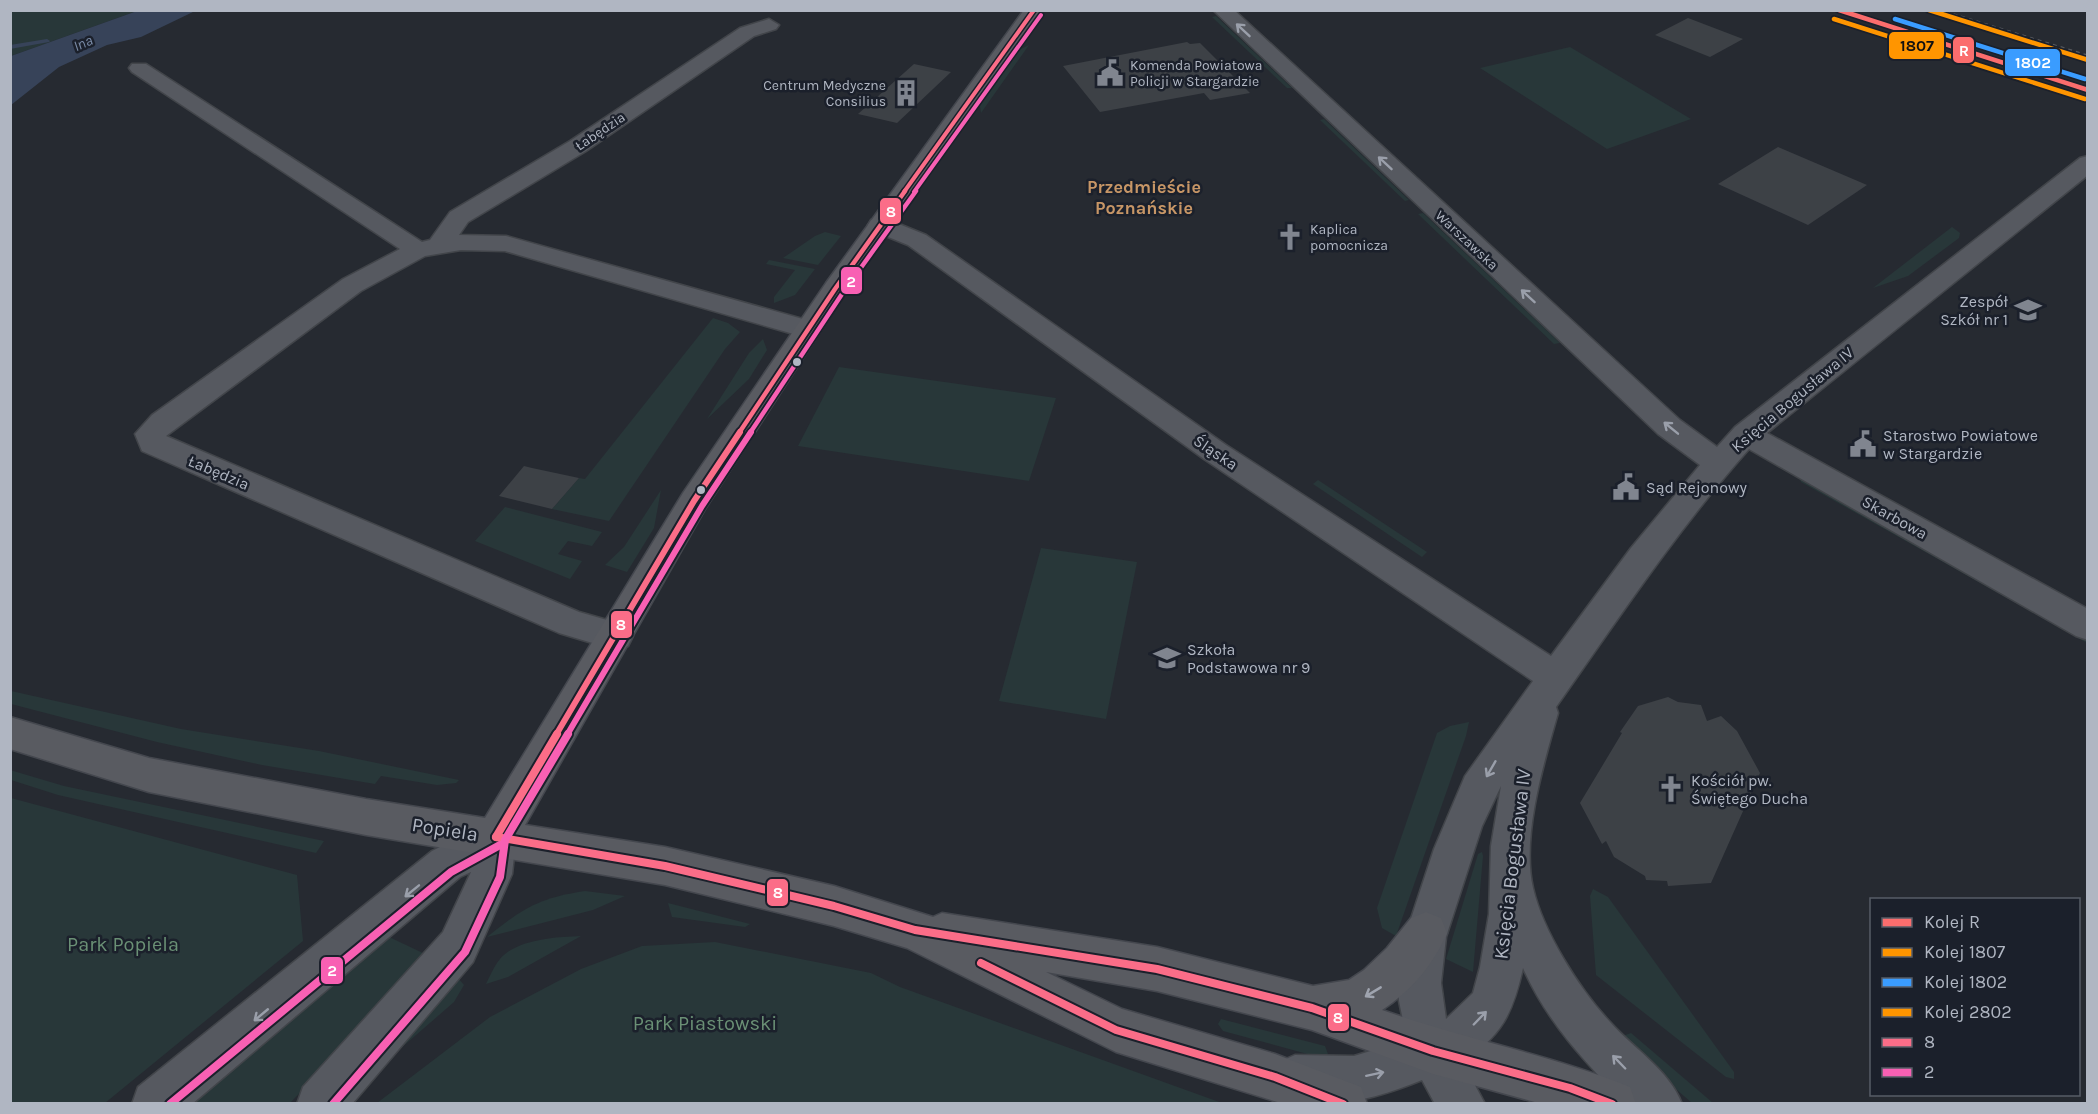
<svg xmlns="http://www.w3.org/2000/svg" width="2098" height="1114" viewBox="0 0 2098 1114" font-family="Karla,sans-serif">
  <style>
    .green { fill: #283739 }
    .water { fill: #374359 }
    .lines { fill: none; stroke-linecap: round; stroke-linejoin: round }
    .stream { fill: #374359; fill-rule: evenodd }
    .building { fill: #3d4146 }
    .minor-casing { stroke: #42454a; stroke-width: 3 }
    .major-casing { stroke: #44474e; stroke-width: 3 }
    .minor { fill: #565960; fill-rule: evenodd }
    .major { fill: #595b61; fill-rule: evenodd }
    .rail { stroke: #55585d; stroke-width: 3; stroke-dasharray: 4 4; stroke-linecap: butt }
    .bus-1-far3-casing { stroke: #1b202b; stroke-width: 7 }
    .bus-1-far2-casing { stroke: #1b202b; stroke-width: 8 }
    .bus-1-far1-casing { stroke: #1b202b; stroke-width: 10 }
    .bus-1-casing { stroke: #1b202b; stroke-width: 12 }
    .bus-2-far3-casing { stroke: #1b202b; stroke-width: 7 }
    .bus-2-far2-casing { stroke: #1b202b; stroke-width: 8 }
    .bus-2-far1-casing { stroke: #1b202b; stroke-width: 10 }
    .bus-2-casing { stroke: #1b202b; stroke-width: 12 }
    .bus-1-far3 { stroke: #fb6d88; stroke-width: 4 }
    .bus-1-far2 { stroke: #fb6d88; stroke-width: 4.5 }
    .bus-1-far1 { stroke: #fb6d88; stroke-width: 6 }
    .bus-1 { stroke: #fb6d88; stroke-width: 8 }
    .bus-2-far3 { stroke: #f860b3; stroke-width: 4 }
    .bus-2-far2 { stroke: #f860b3; stroke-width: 4.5 }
    .bus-2-far1 { stroke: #f860b3; stroke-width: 6 }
    .bus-2 { stroke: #f860b3; stroke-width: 8 }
    .rail-1-casing { stroke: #1b202b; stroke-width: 8 }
    .rail-2-casing { stroke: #1b202b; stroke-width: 8 }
    .rail-3-casing { stroke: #1b202b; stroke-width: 8 }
    .rail-4-casing { stroke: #1b202b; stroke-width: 8 }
    .rail-1 { stroke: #fb6d6d; stroke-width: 4.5 }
    .rail-2 { stroke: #ff9500; stroke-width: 4.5 }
    .rail-3 { stroke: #3a9cff; stroke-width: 4.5 }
    .rail-4 { stroke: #ff9500; stroke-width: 4.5 }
    .oneway { stroke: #9a9faa }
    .oneway2 { stroke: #9fa4af }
    .bus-dot { fill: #b0b6c2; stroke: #1b202b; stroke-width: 2 }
    .labels { text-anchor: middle; stroke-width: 5; stroke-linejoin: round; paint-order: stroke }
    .far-poi-label { font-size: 14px; fill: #b0b6c2; stroke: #1b202b; text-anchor: start }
    .far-street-label { font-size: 14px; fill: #b0b6c2; stroke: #1b202b }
    .far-water-label { font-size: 15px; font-style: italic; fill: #7b8ca8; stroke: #1b202b }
    .poi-label { font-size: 16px; fill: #b0b6c2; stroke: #1b202b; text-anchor: start }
    .street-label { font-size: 16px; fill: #b0b6c2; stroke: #1b202b }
    .far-district-label { font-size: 18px; font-weight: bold; fill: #c79666; stroke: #1b202b }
    .near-street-label { font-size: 20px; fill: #b0b6c2; stroke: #1b202b }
    .near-park-label { font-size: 20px; fill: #6a9075; stroke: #1b202b }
    .line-badge { stroke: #1b202b; stroke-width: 2 }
    .badge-label { font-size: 16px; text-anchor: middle; font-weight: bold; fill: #fff }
    .pale-badge-label { font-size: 16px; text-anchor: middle; font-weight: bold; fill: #111 }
  </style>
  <rect width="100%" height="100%" fill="#262a31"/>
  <g class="green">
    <polygon points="11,11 137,11 11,56"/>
    <polygon points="1216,16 1292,88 1287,88 1212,17"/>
    <polygon points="1029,45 981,113 980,106 1019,50"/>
    <polygon points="1570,47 1691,119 1607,149 1480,68"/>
    <polygon points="1324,119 1409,200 1405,201 1320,120"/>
    <polygon points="1423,213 1560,343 1554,344 1418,214"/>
    <polygon points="1952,227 1960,233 1959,238 1908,276 1873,288"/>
    <polygon points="825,232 841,236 818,265 783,258 815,236"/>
    <polygon points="769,260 815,269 795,295 774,303 774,297 795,270 766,264"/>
    <polygon points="713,318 728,323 740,332 725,349 609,521 552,509 579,478 585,479"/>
    <polygon points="763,339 767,350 749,379 707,419 749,353"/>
    <polygon points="839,367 1056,398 1029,481 798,446"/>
    <polygon points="1798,474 2087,639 2087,643 1801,482"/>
    <polygon points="1318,480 1427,552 1422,557 1313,484"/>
    <polygon points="661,490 654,528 627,572 605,565 624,547"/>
    <polygon points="505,507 602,532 592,546 568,541 558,554 582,561 570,579 475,541"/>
    <polygon points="1041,548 1137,562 1106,719 999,701"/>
    <polygon points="11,691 181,729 319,751 459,780 456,783 437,785 381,776 375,784 262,765 157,742 11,704"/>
    <polygon points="1469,722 1466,736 1396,936 1382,928 1377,908 1437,733 1450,726"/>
    <polygon points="10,770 64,786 324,841 316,853 58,795 11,780"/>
    <polygon points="11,798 297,875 303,941 105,1103 11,1103"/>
    <polygon points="1482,852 1483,856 1473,972 1446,959 1478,854"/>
    <polygon points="1593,889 1608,897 1734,1072 1734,1079 1726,1077 1596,975 1590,896"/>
    <path d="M585 891 625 896 593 910 487 937C523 908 539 898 585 891Z"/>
    <polygon points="668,903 750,924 745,927 672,917"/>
    <polygon points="387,936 425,954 397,993 290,1103 193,1104"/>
    <path d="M581 936 508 977 486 984C490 976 494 966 500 959 517 939 557 937 581 936Z"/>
    <polygon points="715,942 871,973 900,987 1222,1103 377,1103 490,1017 581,969 642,946"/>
    <polygon points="457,977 464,985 454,1002 393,1055 434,1009"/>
    <polygon points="1221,1019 1325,1046 1328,1054 1322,1058 1223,1031 1218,1024"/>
    <polygon points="1631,1033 1713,1103 1692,1103 1617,1038"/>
  </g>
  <polygon class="water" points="137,11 195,11 141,37 107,45 59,67 11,105 11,56"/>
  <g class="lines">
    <polygon class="stream" points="47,39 50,41 49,42 10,49 10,45"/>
  </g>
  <g class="building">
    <polygon points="1688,18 1743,39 1710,57 1655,35"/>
    <polygon points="1187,42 1190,44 1200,43 1250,93 1210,100 1204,93 1100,112 1063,66"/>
    <polygon points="914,64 951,72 897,123 858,114"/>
    <polygon points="1778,147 1867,185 1808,225 1718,184"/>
    <polygon points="524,466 532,468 579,478 552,509 499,496"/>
    <polygon points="1668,697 1678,702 1701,705 1707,721 1721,716 1737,731 1760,773 1711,883 1668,886 1667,881 1646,880 1645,876 1614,857 1606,841 1602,844 1580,803 1622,733 1620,732 1638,706"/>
  </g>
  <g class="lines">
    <defs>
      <g id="minor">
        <path d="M1213 10H1234L1680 420 1717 447 1735 427 2080 158 2088 156V175L1767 433 2088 609V640L2076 636 1749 449C1677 530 1618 619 1556 707L1558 713C1544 762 1521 837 1533 888 1543 932 1580 990 1610 1022 1634 1049 1669 1070 1682 1104H1626C1585 1062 1547 1022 1523 968 1513 1012 1502 1037 1462 1061L1485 1104H1435L1422 1080C1377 1098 1326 1114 1279 1094L1272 1078 1279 1062 1295 1055 1354 1056 1407 1040 1399 1001V955L1434 849 1465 776 1533 681 1204 459 908 245 871 230 868 225 871 220 880 218 889 220 926 235 1226 445 1551 656 1631 548 1700 465 1658 434ZM1501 786 1491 846 1489 914 1480 967 1473 993 1446 1019 1441 983 1446 937 1482 826Z"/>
        <polygon points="769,19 779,25 776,29 754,36 586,151 468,222 459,235 506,236 817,323 821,329 817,335 807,337 797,335 505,251 461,250 425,256 361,291 166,436 579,612 628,626 633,636 628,646 616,650 559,633 142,451 135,434 152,415 343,279 400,249 132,72 129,68 132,64 146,64 422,242 430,240 450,212 570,141 740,28"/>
        <polygon points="496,819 510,824 516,837 512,874 473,962 352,1104 297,1104 303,1087 443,932 471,872 460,877 192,1104 132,1104 138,1087 432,851"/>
      </g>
      <path id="major" d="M1024 10H1043L847 290 705 509 525 825 665 847 834 886 933 917 942 913 1157 947 1313 986 1349 980 1364 970 1387 948 1411 918 1426 912 1441 918 1447 933C1434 964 1410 992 1382 1010 1463 1039 1549 1054 1630 1087L1636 1104H1542L1433 1074 1312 1030 1157 991 1046 972 1122 1009 1275 1054 1361 1087 1367 1104H1284L1116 1052 907 948 834 926 665 885 366 835 149 792 10 749V717L149 758 366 799 485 818 683 493 826 283Z"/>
    </defs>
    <use href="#minor" class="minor-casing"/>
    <use href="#major" class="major-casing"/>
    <use href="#minor" class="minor"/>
    <use href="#major" class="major"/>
    <polyline class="rail" points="1938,10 2088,56"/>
    <defs>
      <polyline id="bus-1-far3" points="904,192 1034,10"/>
      <polyline id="bus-1-far2" points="739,433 835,289 905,191"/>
      <polyline id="bus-1-far1" points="556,735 694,501 740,432"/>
      <g id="bus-1">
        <polyline points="496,837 665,866 834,906 915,930 1157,969 1312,1008 1433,1051 1570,1088 1612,1104"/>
        <polyline points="496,837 557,734"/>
        <polyline points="981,963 1116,1030 1275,1077 1343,1104"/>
      </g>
      <polyline id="bus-2-far3" points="914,192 1041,15"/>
      <polyline id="bus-2-far2" points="750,433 842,294 916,191"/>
      <polyline id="bus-2-far1" points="567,735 702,506 751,432"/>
      <g id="bus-2">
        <polyline points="170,1104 451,872 500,845"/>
        <polyline points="333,1104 465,952 500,877 505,840 568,734"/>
      </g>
    </defs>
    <use href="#bus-1-far3" class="bus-1-far3-casing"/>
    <use href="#bus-1-far2" class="bus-1-far2-casing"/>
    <use href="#bus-1-far1" class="bus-1-far1-casing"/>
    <use href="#bus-1" class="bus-1-casing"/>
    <use href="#bus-2-far3" class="bus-2-far3-casing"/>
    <use href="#bus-2-far2" class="bus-2-far2-casing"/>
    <use href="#bus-2-far1" class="bus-2-far1-casing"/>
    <use href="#bus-2" class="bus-2-casing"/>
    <use href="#bus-1-far3" class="bus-1-far3"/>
    <use href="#bus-1-far2" class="bus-1-far2"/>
    <use href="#bus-1-far1" class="bus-1-far1"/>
    <use href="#bus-1" class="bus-1"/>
    <use href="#bus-2-far3" class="bus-2-far3"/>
    <use href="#bus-2-far2" class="bus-2-far2"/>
    <use href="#bus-2-far1" class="bus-2-far1"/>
    <use href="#bus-2" class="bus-2"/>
    <defs>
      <polyline id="rail-1" points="1839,10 2088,90"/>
      <polyline id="rail-2" points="1834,19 2085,99"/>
      <polyline id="rail-3" points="1895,19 2085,79"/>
      <polyline id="rail-4" points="1929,10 2088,60"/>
    </defs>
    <use href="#rail-1" class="rail-1-casing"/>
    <use href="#rail-2" class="rail-2-casing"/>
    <use href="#rail-3" class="rail-3-casing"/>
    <use href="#rail-4" class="rail-4-casing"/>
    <use href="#rail-1" class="rail-1"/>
    <use href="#rail-2" class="rail-2"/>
    <use href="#rail-3" class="rail-3"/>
    <use href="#rail-4" class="rail-4"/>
  </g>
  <defs><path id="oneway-shaft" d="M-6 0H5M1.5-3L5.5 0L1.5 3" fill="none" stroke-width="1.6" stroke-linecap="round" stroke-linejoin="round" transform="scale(1.5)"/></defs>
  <g class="oneway">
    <use href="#oneway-shaft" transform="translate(1243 30) rotate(-137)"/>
    <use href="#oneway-shaft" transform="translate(1385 163) rotate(-137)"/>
    <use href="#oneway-shaft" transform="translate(1528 296) rotate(-137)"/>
    <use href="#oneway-shaft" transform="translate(1671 428) rotate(-141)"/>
    <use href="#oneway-shaft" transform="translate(1491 769) rotate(120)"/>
    <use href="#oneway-shaft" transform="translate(412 891) rotate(141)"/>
    <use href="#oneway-shaft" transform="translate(261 1015) rotate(140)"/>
    <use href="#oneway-shaft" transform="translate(1480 1018) rotate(-46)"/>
    <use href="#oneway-shaft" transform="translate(1619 1062) rotate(-134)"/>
    <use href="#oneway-shaft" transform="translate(1375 1074) rotate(-12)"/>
  </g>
  <use class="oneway2" href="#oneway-shaft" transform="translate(1373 992) rotate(149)"/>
  <defs>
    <symbol id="civic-bare" viewBox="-9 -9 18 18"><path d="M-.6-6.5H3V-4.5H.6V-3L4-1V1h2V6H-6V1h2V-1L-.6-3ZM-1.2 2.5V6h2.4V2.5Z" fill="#80858f" stroke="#1b202b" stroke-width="2.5" paint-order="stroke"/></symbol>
    <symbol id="building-bare" viewBox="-9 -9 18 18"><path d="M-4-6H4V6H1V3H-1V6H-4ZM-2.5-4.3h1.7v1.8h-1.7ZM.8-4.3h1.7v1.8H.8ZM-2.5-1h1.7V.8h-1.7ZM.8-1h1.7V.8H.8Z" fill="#80858f" stroke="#1b202b" stroke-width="2.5" paint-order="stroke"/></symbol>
    <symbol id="church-bare" viewBox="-9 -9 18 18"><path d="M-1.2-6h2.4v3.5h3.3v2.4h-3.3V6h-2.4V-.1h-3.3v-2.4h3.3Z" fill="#80858f" stroke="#1b202b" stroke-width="2.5" paint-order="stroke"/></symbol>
    <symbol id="school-bare" viewBox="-9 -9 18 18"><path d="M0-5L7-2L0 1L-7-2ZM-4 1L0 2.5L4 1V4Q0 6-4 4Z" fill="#80858f" stroke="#1b202b" stroke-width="2.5" paint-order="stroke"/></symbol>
  </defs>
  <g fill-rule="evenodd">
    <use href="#civic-bare" x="1091" y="54" width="38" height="38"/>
    <use href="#building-bare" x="887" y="74" width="38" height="38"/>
    <use href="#church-bare" x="1271" y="218" width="38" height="38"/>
    <use href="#school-bare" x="2009" y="291" width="38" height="38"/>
    <use href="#civic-bare" x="1844" y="425" width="38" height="38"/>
    <use href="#civic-bare" x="1607" y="468" width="38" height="38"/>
    <use href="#school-bare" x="1148" y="639" width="38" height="38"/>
    <use href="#church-bare" x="1652" y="770" width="38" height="38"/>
  </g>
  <g class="bus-dot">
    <circle cx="797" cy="362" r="5"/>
    <circle cx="701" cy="490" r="5"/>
  </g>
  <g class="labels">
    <g class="far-poi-label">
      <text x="1130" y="70">Komenda Powiatowa<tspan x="1130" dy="16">Policji w Stargardzie</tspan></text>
      <text x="886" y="90" text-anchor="end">Centrum Medyczne<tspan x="886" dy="16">Consilius</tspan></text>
      <text x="1310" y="234">Kaplica<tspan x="1310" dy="16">pomocnicza</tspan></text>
    </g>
    <g class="far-street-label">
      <text transform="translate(600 131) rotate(-34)" y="5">Łabędzia</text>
      <text transform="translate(1467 240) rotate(43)" y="5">Warszawska</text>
    </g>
    <g class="far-water-label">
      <text transform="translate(83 43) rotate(-24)" y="5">Ina</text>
    </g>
    <g class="poi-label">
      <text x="2008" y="307" text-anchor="end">Zespół<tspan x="2008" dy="18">Szkół nr 1</tspan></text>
      <text x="1883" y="441">Starostwo Powiatowe<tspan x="1883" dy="18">w Stargardzie</tspan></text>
      <text x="1646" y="493">Sąd Rejonowy</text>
      <text x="1187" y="655">Szkoła<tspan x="1187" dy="18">Podstawowa nr 9</tspan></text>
      <text x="1691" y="786">Kościół pw.<tspan x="1691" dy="18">Świętego Ducha</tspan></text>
    </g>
    <g class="street-label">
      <text transform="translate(1792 399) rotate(-40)" y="6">Księcia Bogusława IV</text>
      <text transform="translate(1216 452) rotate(34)" y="6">Śląska</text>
      <text transform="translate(219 472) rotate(23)" y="6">Łabędzia</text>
      <text transform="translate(1895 517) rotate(29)" y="6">Skarbowa</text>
    </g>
    <g class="far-district-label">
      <text x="1144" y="193">Przedmieście<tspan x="1144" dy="21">Poznańskie</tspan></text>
    </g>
    <g class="near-street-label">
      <text transform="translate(445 829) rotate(9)" y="7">Popiela</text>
      <text transform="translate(1512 864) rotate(-83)" y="7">Księcia Bogusława IV</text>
    </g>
    <g class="near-park-label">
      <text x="123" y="951">Park Popiela</text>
      <text x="705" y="1030">Park Piastowski</text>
    </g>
  </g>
  <g class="line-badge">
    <rect x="1888" y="31" width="57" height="29" rx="6" fill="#ff9500"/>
    <rect x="1952" y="36" width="23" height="28" rx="6" fill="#fb6d6d"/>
    <rect x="2004" y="48" width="57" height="29" rx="6" fill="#3a9cff"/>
    <rect x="879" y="197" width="23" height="28" rx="6" fill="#fb6d88"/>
    <rect x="840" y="266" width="23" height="29" rx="6" fill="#f860b3"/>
    <rect x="610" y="610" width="23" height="29" rx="6" fill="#fb6d88"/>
    <rect x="766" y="878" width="23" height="29" rx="6" fill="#fb6d88"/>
    <rect x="320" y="956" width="24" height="29" rx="6" fill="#f860b3"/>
    <rect x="1327" y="1003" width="23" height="29" rx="6" fill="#fb6d88"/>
  </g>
  <g class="badge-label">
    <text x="1964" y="56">R</text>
    <text x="2033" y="68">1802</text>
    <text x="891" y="217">8</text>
    <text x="851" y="287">2</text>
    <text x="621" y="630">8</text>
    <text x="778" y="898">8</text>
    <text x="332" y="976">2</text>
    <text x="1338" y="1023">8</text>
  </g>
  <g class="pale-badge-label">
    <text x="1917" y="51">1807</text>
  </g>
  <rect width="2098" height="1114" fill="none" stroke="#b0b6c2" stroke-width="24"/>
  <rect x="1870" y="898" width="210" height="198" fill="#1b202b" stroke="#575c67" stroke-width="1.5"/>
  <rect x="1882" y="918" width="30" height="9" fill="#fb6d6d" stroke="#575c67" stroke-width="1.5"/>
  <text x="1924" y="928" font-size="18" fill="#b0b6c2">Kolej R</text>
  <rect x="1882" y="948" width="30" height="9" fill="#ff9500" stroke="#575c67" stroke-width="1.5"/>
  <text x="1924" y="958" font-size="18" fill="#b0b6c2">Kolej 1807</text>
  <rect x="1882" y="978" width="30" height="9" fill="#3a9cff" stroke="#575c67" stroke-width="1.5"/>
  <text x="1924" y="988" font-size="18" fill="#b0b6c2">Kolej 1802</text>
  <rect x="1882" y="1008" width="30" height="9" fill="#ff9500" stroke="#575c67" stroke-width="1.5"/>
  <text x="1924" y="1018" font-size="18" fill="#b0b6c2">Kolej 2802</text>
  <rect x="1882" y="1038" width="30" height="9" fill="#fb6d88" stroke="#575c67" stroke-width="1.5"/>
  <text x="1924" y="1048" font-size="18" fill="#b0b6c2">8</text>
  <rect x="1882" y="1068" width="30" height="9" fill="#f860b3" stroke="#575c67" stroke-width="1.5"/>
  <text x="1924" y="1078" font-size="18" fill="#b0b6c2">2</text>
</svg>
